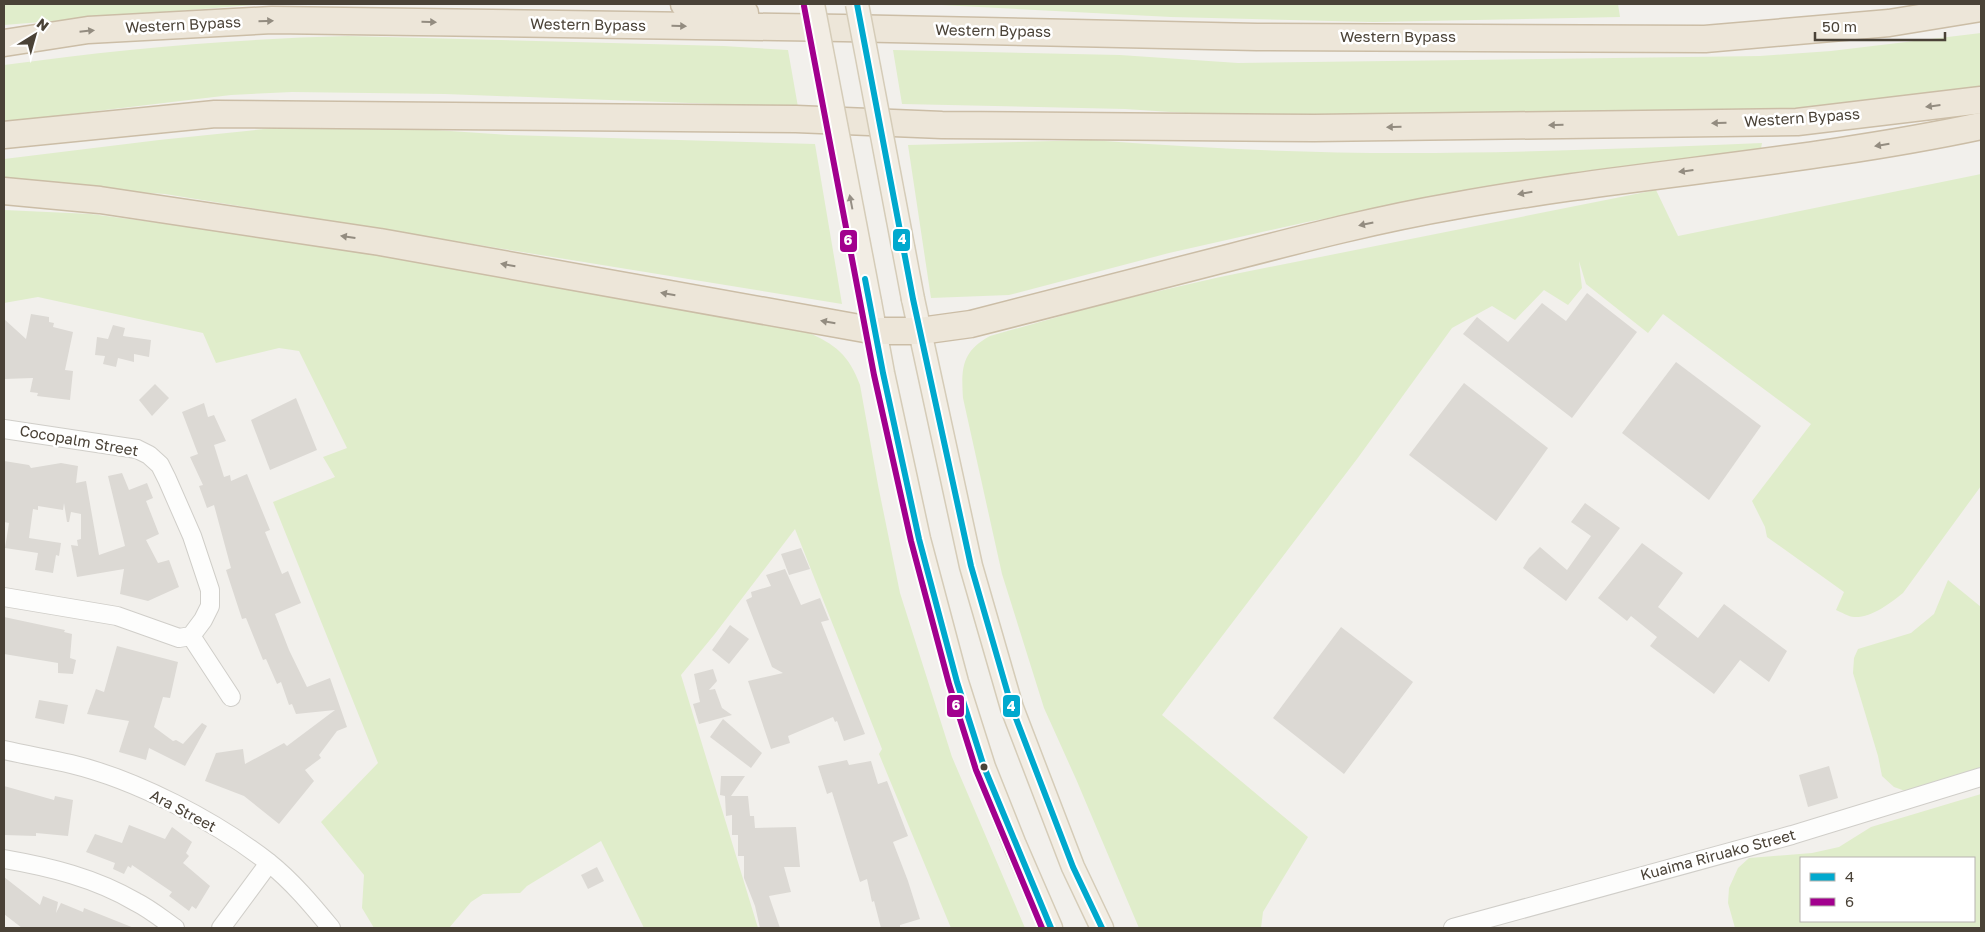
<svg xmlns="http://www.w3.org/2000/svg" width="1985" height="932" viewBox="0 0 1985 932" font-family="'Golos Text',sans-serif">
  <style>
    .green { fill: #e0edcb; fill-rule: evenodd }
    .building { fill: #dcd9d4 }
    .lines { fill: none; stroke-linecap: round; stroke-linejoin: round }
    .minor-casing { stroke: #d0cec9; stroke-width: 20 }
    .major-casing { stroke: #d5ccb8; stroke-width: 25 }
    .highway-casing { stroke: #cbbda6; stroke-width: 29 }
    .minor { stroke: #fdfdfc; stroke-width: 18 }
    .major { stroke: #f2ede4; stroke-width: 22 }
    .highway { stroke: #ede6d9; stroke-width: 26 }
    .major-bridge-casing { stroke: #d5ccb8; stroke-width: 25; stroke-linecap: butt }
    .major-bridge { stroke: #f2ede4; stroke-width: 22 }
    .bus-1-casing { stroke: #fff; stroke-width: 10 }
    .bus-2-casing { stroke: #fff; stroke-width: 10 }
    .bus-1 { stroke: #00a9ce; stroke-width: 6 }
    .bus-2 { stroke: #a2008e; stroke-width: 6 }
    .oneway { fill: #938c80 }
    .oneway2 { fill: #968f85 }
    .bus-dot { fill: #4a4237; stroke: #fff; stroke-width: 2 }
    .labels { text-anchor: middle; stroke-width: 5; stroke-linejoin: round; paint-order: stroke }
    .street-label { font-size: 15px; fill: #4a4237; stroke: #fff }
    .line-badge { stroke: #fff; stroke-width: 2 }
    .badge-label { font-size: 14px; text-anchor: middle; font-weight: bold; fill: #fff }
  </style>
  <rect width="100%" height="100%" fill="#f2f0ec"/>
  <g class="green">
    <polygon points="4,4 266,4 4,25"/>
    <polygon points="922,4 1618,4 1620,17 1373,22 1171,17"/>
    <polygon points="1981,33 1981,89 1892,102 1745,114 1262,118 1125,109 902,104 893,50 1120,55 1238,63 1760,56 1831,51"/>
    <path d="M348 36 724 46 788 50 798 107 445 94 292 92 231 95 4 122V65C118 49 233 39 348 36Z"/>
    <polygon points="284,127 406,128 509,135 815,144 842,304 165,194 4,183 4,159 159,140"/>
    <path d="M1091 140C1196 148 1300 153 1405 153 1524 153 1643 148 1762 143L1760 154 1547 177 1307 222 1169 253 1009 295 931 298 908 145Z"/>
    <path d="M1981 174V486L1903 593C1891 603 1871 618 1854 617 1849 617 1841 612 1836 610L1844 592 1767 537 1765 527 1752 501 1811 424 1663 314 1648 333 1586 284 1579 261 1582 288 1568 305 1544 290 1515 320 1492 306 1452 328 1357 459 1162 715 1308 837 1263 912 1261 928H1139L1076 779 1044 708 1002 574 963 398C961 368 962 351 990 336L1107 303 1220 277 1656 190 1678 236Z"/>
    <path d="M4 210 91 214 288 240 606 295 807 332C835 344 849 355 860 385L878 485 900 593 952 757 1025 928H951L879 754 882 749 795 529 714 635 681 675 758 928H644L601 841 527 886 520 893 483 894 471 902 449 928H374L362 908 364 875 321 822 378 763 273 502 335 477 323 457 347 448 299 351 279 348 216 363 203 333 38 297 4 303Z"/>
    <polygon points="1948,580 1981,607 1981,767 1908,792 1894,787 1882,776 1878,756 1853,673 1854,658 1858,649 1911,633 1934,614"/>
    <path d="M1981 794V928H1735L1728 903 1729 888 1738 868 1749 858 1812 853 1839 847 1871 827ZM1801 858H1974V921H1801Z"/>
  </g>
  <g class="building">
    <polygon points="1587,293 1637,332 1572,418 1463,334 1477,317 1508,342 1542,303 1566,321"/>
    <polygon points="31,314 49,317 49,322 54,323 53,327 73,332 65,370 73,371 70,400 37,396 38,393 30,392 33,378 4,379 4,319 26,339"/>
    <polygon points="113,325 125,328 123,336 151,340 149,357 134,354 134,362 118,358 116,367 103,364 105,356 95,355 97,337 108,339"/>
    <polygon points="1676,362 1761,426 1709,500 1622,433"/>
    <polygon points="1464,383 1548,448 1496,521 1409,455"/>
    <polygon points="155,384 169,398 152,416 139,400"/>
    <polygon points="296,398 317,450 270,470 251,420"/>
    <polygon points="204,403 208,417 214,415 226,441 214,445 224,477 230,475 231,481 247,474 270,530 265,532 282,574 288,571 301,603 275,614 289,650 307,687 330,678 347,727 337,731 319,755 321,758 305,770 314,781 279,824 244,796 205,781 216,753 243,749 245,764 284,743 287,746 335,710 296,714 292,704 289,705 281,682 277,684 266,659 263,660 246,618 242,619 226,570 231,568 214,505 207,508 199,486 203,485 190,457 198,454 182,412"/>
    <polygon points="4,461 29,465 31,468 61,463 78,466 76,483 86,481 99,555 125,546 108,476 122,473 129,490 147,483 153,498 146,501 159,534 146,540 158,563 169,560 179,587 148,601 120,594 124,569 77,577 71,545 78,546 77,540 81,539 81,514 71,512 69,522 67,522 64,503 63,510 38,506 38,510 33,509 29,538 61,543 59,556 56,555 53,573 35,570 38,553 5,548 9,523 4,522"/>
    <polygon points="1585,503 1620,528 1566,601 1523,568 1529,558 1540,547 1567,570 1591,536 1571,522"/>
    <polygon points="1642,543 1683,573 1658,607 1698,638 1724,604 1787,651 1769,682 1740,660 1714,694 1650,646 1657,637 1631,616 1627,621 1598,598"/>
    <polygon points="801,548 810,569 789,575 781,554"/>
    <polygon points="785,569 801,605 820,598 829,620 821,622 865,734 844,741 837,721 835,722 833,717 788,736 790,743 771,749 748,681 783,673 772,667 746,600 752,597 751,592 771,586 766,575"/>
    <polygon points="4,617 65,630 64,632 72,634 70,658 76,660 73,674 58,673 58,663 4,654"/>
    <polygon points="730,625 749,639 729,664 712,650"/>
    <polygon points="1341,627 1413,682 1344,774 1273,718"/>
    <polygon points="117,646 178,662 170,698 163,697 154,727 173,741 176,740 183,744 202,723 207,726 185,766 149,748 146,760 119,752 129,721 87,714 96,689 104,692"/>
    <polygon points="713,669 717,681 709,690 715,689 722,708 732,715 699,724 693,704 700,702 694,674"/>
    <polygon points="39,700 68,705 64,724 35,718"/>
    <polygon points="723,719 762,753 751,768 710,737"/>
    <polygon points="847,760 849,765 871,761 878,784 887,781 908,836 893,842 908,881 920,919 900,925 900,928 881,928 874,901 872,902 867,879 860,882 832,792 827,794 818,766"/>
    <polygon points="1829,766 1838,798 1808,807 1799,775"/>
    <polygon points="721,776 745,776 731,796 748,796 750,816 754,816 755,828 796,827 800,867 784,867 791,892 769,896 780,928 760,928 755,906 744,878 744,856 738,856 738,835 732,835 732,815 726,816 725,796 720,795"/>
    <polygon points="4,786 54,800 55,796 73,800 68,836 36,833 36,836 4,835"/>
    <polygon points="129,825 165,839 172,827 192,842 186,853 189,856 183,863 210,886 196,909 192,906 189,911 169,896 172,892 132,865 131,868 128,866 124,874 113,869 115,863 86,852 95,834 122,843"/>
    <polygon points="597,867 604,881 588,889 581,875"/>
    <polygon points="4,877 40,905 43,896 58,902 56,913 61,903 83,912 84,908 134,928 22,928 4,914"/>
  </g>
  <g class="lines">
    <defs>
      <g id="minor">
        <polyline points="4,429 137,449 149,455 160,465 167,479 192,536 210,590 210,606 203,620 191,636 179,638 117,616 4,597"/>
        <polyline points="191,636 231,697"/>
        <path d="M4 750C26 755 49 759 71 764 137 780 215 821 268 862 292 881 312 905 331 928"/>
        <path d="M4 859C50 867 95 878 136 902 150 909 162 919 175 928"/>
        <polyline points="221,928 269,863"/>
        <polyline points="1453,928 1792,835 1981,777"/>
      </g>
      <g id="major">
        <polyline points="913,299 971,566 1012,708 1073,867 1102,928"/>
        <polyline points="870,302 883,373 919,539 957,682 984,767 1015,845 1051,928"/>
      </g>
      <g id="highway">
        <polyline points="684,4 745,13"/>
        <polyline points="4,43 88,30 272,20 843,28 1257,37 1705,39 1889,23 1981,8"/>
        <polyline points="4,135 215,114 796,119 942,125 1314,128 1797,122 1981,100"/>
        <path d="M4 191 100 200 380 242 876 331H920L971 324C1058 302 1145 280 1232 257 1305 238 1379 219 1454 206 1629 174 1807 163 1981 126"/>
      </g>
    </defs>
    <use href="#minor" class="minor-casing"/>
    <use href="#major" class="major-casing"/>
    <use href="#highway" class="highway-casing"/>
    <use href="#minor" class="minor"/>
    <use href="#major" class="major"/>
    <use href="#highway" class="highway"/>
    <defs>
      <g id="major-bridge">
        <polyline points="813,4 870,302"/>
        <polyline points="857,4 913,299"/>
      </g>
    </defs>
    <use href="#major-bridge" class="major-bridge-casing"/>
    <use href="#major-bridge" class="major-bridge"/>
    <defs>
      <g id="bus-1">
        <polyline points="857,4 913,299 971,566 1012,708 1073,867 1102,928"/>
        <polyline points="865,279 883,373 919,539 957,682 984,767 1051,928"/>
      </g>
      <polyline id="bus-2" points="804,6 874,375 911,541 949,684 976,770 1042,928"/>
    </defs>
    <use href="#bus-1" class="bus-1-casing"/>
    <use href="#bus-2" class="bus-2-casing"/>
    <use href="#bus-1" class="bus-1"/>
    <use href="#bus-2" class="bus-2"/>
  </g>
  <defs><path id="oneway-solid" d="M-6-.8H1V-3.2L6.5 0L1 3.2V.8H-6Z" transform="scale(1.25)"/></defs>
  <g class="oneway">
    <use href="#oneway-solid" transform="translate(266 21) rotate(-2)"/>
    <use href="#oneway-solid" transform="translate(429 22) rotate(1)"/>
    <use href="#oneway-solid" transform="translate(679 26) rotate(1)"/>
    <use href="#oneway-solid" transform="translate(87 31) rotate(-6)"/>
    <use href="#oneway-solid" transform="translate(1933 106) rotate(173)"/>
    <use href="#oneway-solid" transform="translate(1719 123) rotate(179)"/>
    <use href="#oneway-solid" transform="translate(1556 125) rotate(179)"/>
    <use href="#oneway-solid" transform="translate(1394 127) rotate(179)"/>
    <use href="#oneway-solid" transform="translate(1882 145) rotate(171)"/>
    <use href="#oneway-solid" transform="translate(1686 171) rotate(173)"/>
    <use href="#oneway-solid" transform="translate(1525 193) rotate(170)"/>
    <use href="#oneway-solid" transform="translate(1366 224) rotate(168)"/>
    <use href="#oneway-solid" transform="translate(348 237) rotate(-172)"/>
    <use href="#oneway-solid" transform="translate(508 265) rotate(-170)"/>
    <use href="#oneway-solid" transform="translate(668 294) rotate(-170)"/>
    <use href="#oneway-solid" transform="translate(828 322) rotate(-170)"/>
  </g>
  <use class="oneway2" href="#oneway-solid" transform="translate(851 202) rotate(-101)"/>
  <circle class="bus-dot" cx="984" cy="767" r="4.5"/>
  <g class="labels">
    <g class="street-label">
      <text transform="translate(183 25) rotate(-3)" y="5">Western Bypass</text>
      <text transform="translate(588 25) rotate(1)" y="5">Western Bypass</text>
      <text transform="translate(993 31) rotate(1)" y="5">Western Bypass</text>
      <text x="1398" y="42">Western Bypass</text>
      <text transform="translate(1802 118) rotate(-4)" y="5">Western Bypass</text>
      <text transform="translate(79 441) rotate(10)" y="5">Cocopalm Street</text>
      <text transform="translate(183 811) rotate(28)" y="5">Ara Street</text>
      <text transform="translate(1718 855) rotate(-15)" y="5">Kuaima Riruako Street</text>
    </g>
  </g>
  <g class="line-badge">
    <rect x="892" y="228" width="19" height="24" rx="5" fill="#00a9ce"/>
    <rect x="839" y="229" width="19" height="24" rx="5" fill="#a2008e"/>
    <rect x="946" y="694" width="19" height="24" rx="5" fill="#a2008e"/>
    <rect x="1002" y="694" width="19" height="24" rx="5" fill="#00a9ce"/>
  </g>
  <g class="badge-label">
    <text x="902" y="244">4</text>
    <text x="848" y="245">6</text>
    <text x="956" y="710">6</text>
    <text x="1011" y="711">4</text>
  </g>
  <rect width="1985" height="932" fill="none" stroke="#4a4237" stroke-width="10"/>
  <rect x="1800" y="857" width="175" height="65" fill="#ffffff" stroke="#b7b3af"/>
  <rect x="1810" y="873" width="25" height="8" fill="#00a9ce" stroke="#b7b3af"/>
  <text x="1845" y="882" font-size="15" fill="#4a4237">4</text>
  <rect x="1810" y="898" width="25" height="8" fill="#a2008e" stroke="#b7b3af"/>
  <text x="1845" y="907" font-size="15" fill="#4a4237">6</text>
  <g transform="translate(35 35) rotate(37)" stroke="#ffffff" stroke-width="4" paint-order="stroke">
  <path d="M0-4L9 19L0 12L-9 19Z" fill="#4a4237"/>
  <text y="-8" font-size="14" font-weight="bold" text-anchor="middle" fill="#4a4237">N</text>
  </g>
  <path d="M1815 32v8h130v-8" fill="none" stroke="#4a4237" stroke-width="2.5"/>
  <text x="1822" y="32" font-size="15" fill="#4a4237" stroke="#ffffff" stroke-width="4" paint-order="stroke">50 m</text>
</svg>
